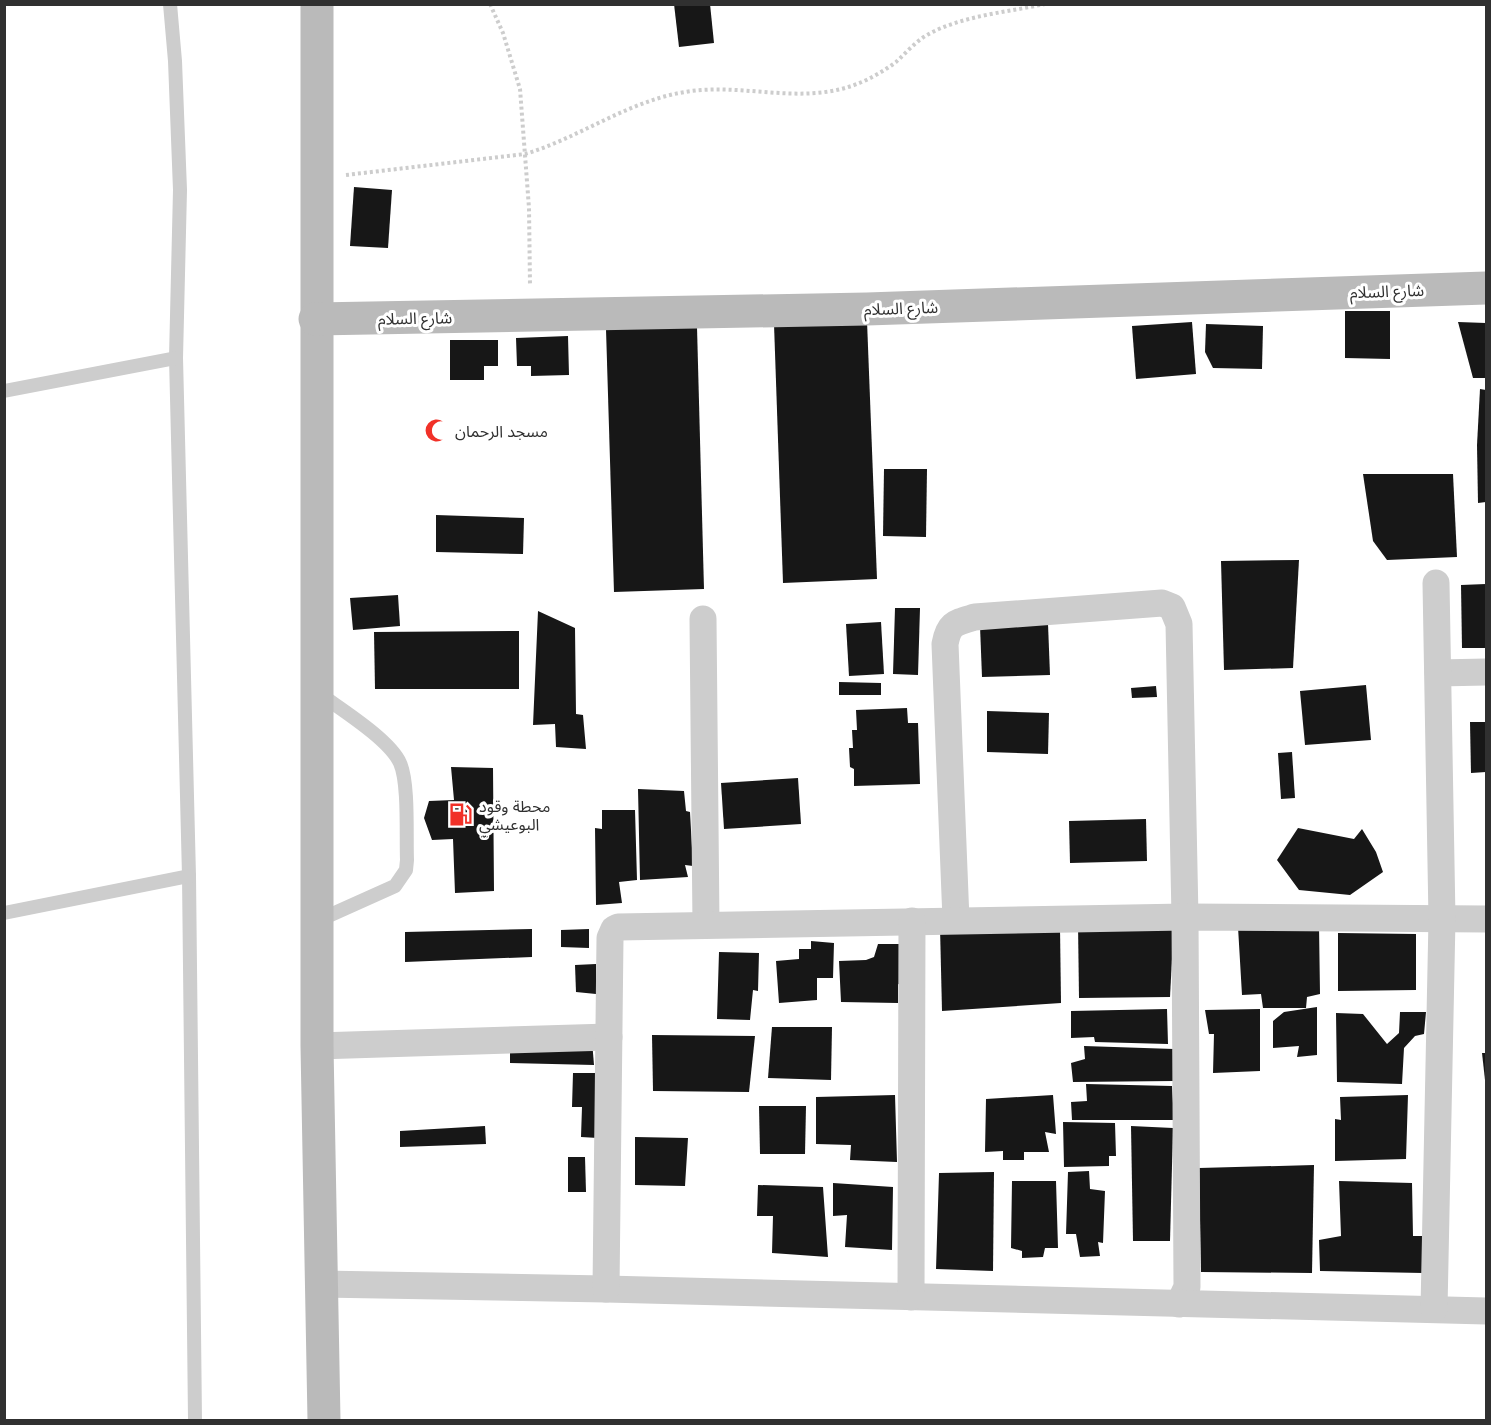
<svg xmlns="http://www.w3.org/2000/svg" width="1491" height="1425" viewBox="0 0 1491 1425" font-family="'PT Sans','Noto Sans Arabic',sans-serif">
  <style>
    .building { fill: #171717 }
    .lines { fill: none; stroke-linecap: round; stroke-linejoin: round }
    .path { stroke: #cdcdcd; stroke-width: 4; stroke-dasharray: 3 3; stroke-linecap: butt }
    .lane { stroke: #cdcdcd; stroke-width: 14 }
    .street { stroke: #cdcdcd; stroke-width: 27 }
    .secondary { stroke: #bababa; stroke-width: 33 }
    .labels { text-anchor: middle; stroke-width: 6; stroke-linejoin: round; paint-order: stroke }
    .street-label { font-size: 16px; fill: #303030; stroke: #fff }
    .poi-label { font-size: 16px; fill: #303030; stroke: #fff; text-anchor: start }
  </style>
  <rect width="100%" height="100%" fill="#fff"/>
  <g class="building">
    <polygon points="674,4 710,4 714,43 679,47"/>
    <polygon points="354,187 392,190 388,248 350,246"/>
    <polygon points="1345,311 1390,311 1390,359 1345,358"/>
    <polygon points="867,321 877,579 783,583 774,324"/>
    <polygon points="1192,322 1196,374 1136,379 1132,326"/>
    <polygon points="1458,322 1486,323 1486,378 1473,378"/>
    <polygon points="1206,324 1263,326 1262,369 1213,368 1205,352"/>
    <polygon points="697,327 704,589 614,592 606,329"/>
    <polygon points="568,336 569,375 531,376 531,366 517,366 516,338"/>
    <polygon points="450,340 498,340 498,366 484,366 484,380 450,380"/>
    <polygon points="1480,389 1486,390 1486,502 1478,503 1477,445"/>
    <polygon points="884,469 927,469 926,537 883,536"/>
    <polygon points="1363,474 1453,474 1457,557 1387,560 1373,541"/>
    <polygon points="436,515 524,518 523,554 436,552"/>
    <polygon points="1299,560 1293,668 1224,670 1221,561"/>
    <polygon points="1486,584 1486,648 1462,648 1461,585"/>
    <polygon points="398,595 400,626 353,630 350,598"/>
    <polygon points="895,608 920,608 918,675 893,674"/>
    <polygon points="538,611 575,628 576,714 583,715 586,749 556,747 555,724 533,725"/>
    <polygon points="881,622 884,674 849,676 846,624"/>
    <polygon points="1048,624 1050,675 982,677 980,626"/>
    <polygon points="519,631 519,689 375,689 374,632"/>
    <polygon points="839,682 881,683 881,695 839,695"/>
    <polygon points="1366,685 1371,740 1305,745 1300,691"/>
    <polygon points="1156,686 1157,697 1132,698 1131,688"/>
    <polygon points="907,708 908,723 918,723 920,784 854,786 854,769 850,767 849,748 853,748 852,730 857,730 856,710"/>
    <polygon points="987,711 1049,713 1048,754 987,752"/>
    <polygon points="1470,722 1486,722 1486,772 1471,773"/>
    <polygon points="1292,752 1295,798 1281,799 1278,753"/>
    <polygon points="451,767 493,768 494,891 455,893 453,839 432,840 424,818 429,801 454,800"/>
    <polygon points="798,778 801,824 724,829 721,783"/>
    <polygon points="638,789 684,791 686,811 690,812 693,866 685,865 688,877 640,880"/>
    <polygon points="602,810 635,810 637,880 619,882 622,903 596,905 595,828 602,829"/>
    <polygon points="1146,819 1147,861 1070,863 1069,821"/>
    <polygon points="1298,828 1354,839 1362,829 1376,852 1383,872 1350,895 1299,890 1277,860"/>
    <polygon points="1174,921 1170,997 1079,998 1078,923"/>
    <polygon points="1319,925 1320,994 1307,997 1306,1008 1263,1008 1261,994 1242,995 1238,927"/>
    <polygon points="940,927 1060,927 1061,1003 942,1011"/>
    <polygon points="532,929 532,957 405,962 405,932"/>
    <polygon points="589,929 589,948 561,947 561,930"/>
    <polygon points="1338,933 1416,934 1416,990 1338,991"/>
    <polygon points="811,941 834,943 833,978 817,978 817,1000 779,1003 776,961 799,959 799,949 811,949"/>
    <polygon points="878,944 906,944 904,986 898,984 898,1003 841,1002 839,961 866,960 874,957"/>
    <polygon points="719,952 759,953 758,991 753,990 750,1020 717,1019"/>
    <polygon points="596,964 596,994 576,992 575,965"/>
    <polygon points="1317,1007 1317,1055 1297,1057 1299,1046 1273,1048 1273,1021 1284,1012"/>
    <polygon points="1167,1009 1168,1044 1095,1042 1094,1037 1071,1038 1071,1011"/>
    <polygon points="1260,1009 1260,1071 1213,1073 1214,1034 1209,1034 1205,1010"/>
    <polygon points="1400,1012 1426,1012 1424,1034 1415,1036 1404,1048 1402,1084 1337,1082 1336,1013 1363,1014 1387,1044 1399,1033"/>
    <polygon points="772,1027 832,1027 831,1080 768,1078"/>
    <polygon points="652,1035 755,1036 749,1092 653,1091"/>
    <polygon points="592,1041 594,1065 510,1063 510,1045"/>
    <polygon points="1084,1046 1174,1049 1174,1081 1073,1082 1071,1063 1085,1059"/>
    <polygon points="1482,1053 1486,1053 1486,1080 1485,1080"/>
    <polygon points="573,1073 601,1073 598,1138 581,1137 582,1107 572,1107"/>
    <polygon points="1086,1084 1172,1086 1174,1120 1072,1120 1071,1102 1087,1101"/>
    <polygon points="895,1095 897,1162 850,1160 851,1145 816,1144 816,1097"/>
    <polygon points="1053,1095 1056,1134 1045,1132 1049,1152 1024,1152 1024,1160 1003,1160 1003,1151 985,1152 986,1099"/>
    <polygon points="1408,1095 1406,1159 1335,1161 1335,1119 1341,1120 1340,1097"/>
    <polygon points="759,1106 806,1106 805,1154 760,1154"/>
    <polygon points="1063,1122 1115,1123 1116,1156 1109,1156 1109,1166 1064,1167"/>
    <polygon points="485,1126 486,1144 400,1147 400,1131"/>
    <polygon points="1131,1126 1173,1128 1170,1241 1133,1241"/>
    <polygon points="635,1137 688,1138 685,1186 635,1185"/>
    <polygon points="568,1157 585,1157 586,1192 568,1192"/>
    <polygon points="1314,1165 1312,1273 1201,1272 1199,1168"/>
    <polygon points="1089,1171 1090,1189 1105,1191 1103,1243 1098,1242 1100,1256 1080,1257 1076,1234 1066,1234 1068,1172"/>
    <polygon points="994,1172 993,1271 936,1269 939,1173"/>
    <polygon points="1012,1181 1056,1181 1058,1248 1045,1248 1043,1257 1022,1258 1022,1251 1011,1248"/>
    <polygon points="1339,1181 1412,1183 1413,1236 1423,1236 1423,1273 1320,1271 1319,1240 1341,1236"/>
    <polygon points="833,1183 893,1187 892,1250 845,1247 847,1215 833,1216"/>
    <polygon points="758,1185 823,1187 828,1257 772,1253 773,1216 757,1216"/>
  </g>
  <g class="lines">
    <g class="path">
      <polyline points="490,4 503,33 520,89 529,208 530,285"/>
      <path d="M346 175 525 154C579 138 628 101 685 92 742 82 800 106 857 84 870 79 884 71 896 62 906 53 915 42 927 35 960 16 1008 12 1045 4"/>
    </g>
    <g class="lane">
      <polyline points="170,4 175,61 180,190 176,358 189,876 195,1420"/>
      <polyline points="4,391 176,358"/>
      <polyline points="4,913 189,876"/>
      <path d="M317 921 395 886 406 870 407 860C406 836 409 783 400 763 390 740 342 710 320 694"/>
    </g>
    <g class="street">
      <polyline points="703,619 706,925"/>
      <polyline points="1438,673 1486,672"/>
      <path d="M956 920 945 644C949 623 955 623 975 617L1162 603 1172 607 1179 624 1185 917 1187 1287 1179 1304"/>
      <polyline points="317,1046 609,1037"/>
      <polyline points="321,1284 606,1289 1486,1311"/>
      <polyline points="606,1289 610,938 614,929 618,927 1185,917 1486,919"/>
      <polyline points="911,1297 912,921"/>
      <polyline points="1434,1309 1442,919 1436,583"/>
    </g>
    <g class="secondary">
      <polyline points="317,4 317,1046 324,1420"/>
      <polyline points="315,319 867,309 1486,288"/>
    </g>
  </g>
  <defs>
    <symbol id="mosque-bare" viewBox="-9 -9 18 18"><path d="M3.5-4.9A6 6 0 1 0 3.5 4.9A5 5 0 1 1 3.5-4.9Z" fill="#f13128" stroke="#fff" stroke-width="2.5" paint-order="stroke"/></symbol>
    <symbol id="fuel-bare" viewBox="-9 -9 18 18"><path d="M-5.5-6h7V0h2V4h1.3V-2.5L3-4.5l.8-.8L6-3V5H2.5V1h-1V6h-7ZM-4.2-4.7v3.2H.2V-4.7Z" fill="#f13128" stroke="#fff" stroke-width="2.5" paint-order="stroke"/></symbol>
  </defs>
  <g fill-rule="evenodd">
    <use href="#mosque-bare" x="420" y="414" width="33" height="33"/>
    <use href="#fuel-bare" x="444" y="798" width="33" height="33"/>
  </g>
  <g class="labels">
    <g class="street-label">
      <text transform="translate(1387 291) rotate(-2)" y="6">شارع السلام</text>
      <text transform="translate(901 308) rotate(-2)" y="6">شارع السلام</text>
      <text transform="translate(415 318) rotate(-1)" y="6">شارع السلام</text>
    </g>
    <g class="poi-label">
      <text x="455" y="437">مسجد الرحمان</text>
      <text x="479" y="812">محطة وقود<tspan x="479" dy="18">البوعيشي</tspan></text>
    </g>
  </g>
  <rect width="1491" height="1425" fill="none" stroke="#303030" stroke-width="12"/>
</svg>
